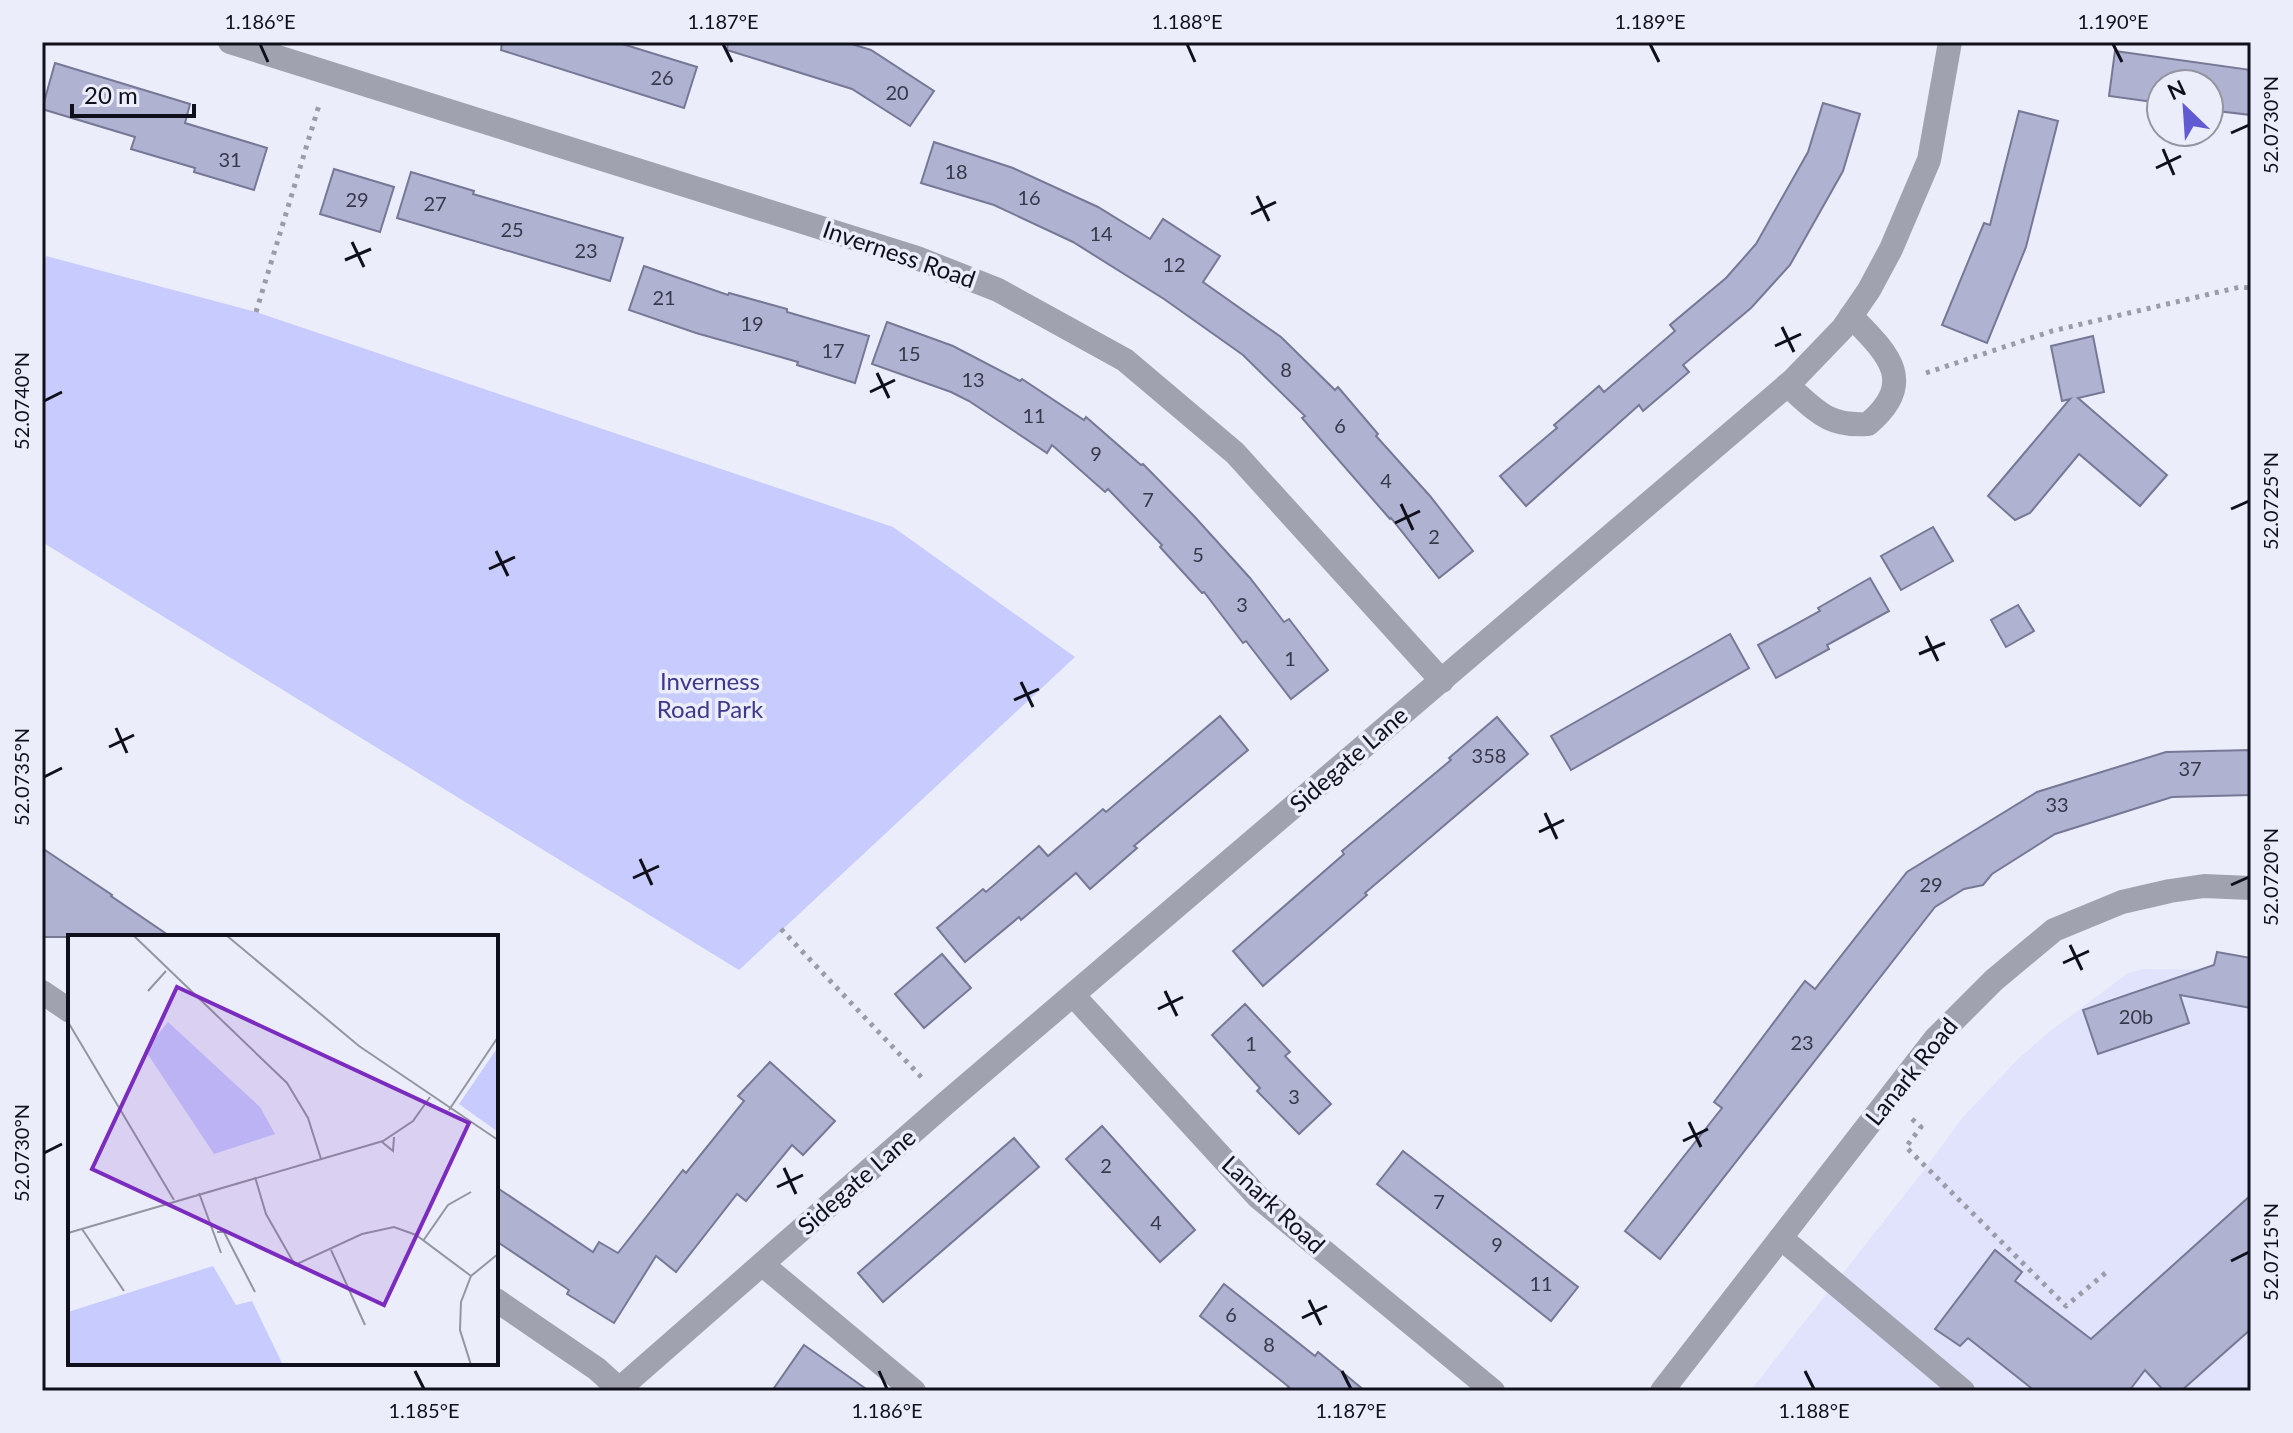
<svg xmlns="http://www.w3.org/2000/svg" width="2293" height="1433" viewBox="0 0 2293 1433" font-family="Lato,sans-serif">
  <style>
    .built { fill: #e1e3fc }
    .green { fill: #c7cbfd }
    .building { fill: #b0b2d2; stroke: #767896; stroke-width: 2 }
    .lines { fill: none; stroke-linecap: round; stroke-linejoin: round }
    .path { stroke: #9b9ca9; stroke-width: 5; stroke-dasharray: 4 6; stroke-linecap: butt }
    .minor { stroke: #a1a2b0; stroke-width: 24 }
    .ticks { fill: none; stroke: #0f101b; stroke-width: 3 }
    .labels { text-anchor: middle; stroke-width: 7; stroke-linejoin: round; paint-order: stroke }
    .number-label { font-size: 20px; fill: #373849 }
    .street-label { font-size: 24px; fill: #0f101b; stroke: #ecedfb }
    .park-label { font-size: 24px; fill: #3e388b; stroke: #ecedfb }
    .inset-road { fill: none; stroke: #9495a1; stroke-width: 2 }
    .view { fill: #7b2cbf; fill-opacity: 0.15; stroke: #7b2cbf; stroke-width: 4 }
    .inset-edge { fill: none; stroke: #0f101b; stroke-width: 4 }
    .neatline { fill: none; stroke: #0f101b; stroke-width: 3 }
    .ticks-label { font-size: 20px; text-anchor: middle; fill: #0f101b }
  </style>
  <rect width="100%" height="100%" fill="#ecedfb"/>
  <polygon class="built" points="2144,969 2251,970 2251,1391 1750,1391 1921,1174 1963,1117 2019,1058 2049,1032 2128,973"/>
  <polygon class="green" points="46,256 256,312 893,527 1075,657 739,970 42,542 42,272"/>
  <g class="building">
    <polygon points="502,42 616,42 697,67 684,108 501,50"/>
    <polygon points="728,42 845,42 871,50 934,91 910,126 852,89 727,50"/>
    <polygon points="2115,51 2251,70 2251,115 2209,110 2209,84 2161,84 2161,103 2109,96"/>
    <polygon points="55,63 190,104 185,123 267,148 254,190 194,172 195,168 131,149 135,137 42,109"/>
    <polygon points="1823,103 1860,114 1843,171 1790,265 1751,308 1683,365 1689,372 1643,411 1639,405 1526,506 1500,476 1557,428 1554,425 1599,386 1604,392 1675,331 1670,325 1726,278 1756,244 1808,152"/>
    <polygon points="2019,111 2058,121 2026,247 1987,343 1942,325 1984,223 1990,225"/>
    <polygon points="934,142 1013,168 1098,207 1150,239 1163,219 1220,256 1203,282 1281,337 1335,390 1338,387 1378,434 1376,436 1430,496 1473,551 1439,578 1391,518 1390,519 1302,418 1305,416 1243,355 1164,299 1073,242 994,205 921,183"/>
    <polygon points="334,169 394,187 380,232 320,214"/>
    <polygon points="411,172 474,191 473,194 623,238 610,281 397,218"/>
    <polygon points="644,266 728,295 729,293 787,309 787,312 869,336 855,383 797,365 798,362 696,333 629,310"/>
    <polygon points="887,322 953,346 1020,381 1022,379 1084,420 1086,417 1141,465 1143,464 1194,516 1250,578 1284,622 1289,619 1328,670 1291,699 1246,641 1243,643 1204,592 1202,593 1160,547 1162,545 1108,489 1105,492 1052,445 1047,453 969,401 951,392 872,364"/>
    <polygon points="2093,336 2104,392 2078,398 2167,475 2140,506 2079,454 2030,513 2015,520 1988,496 2070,399 2062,401 2051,346"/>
    <polygon points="1933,527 1953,561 1901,590 1881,556"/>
    <polygon points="1870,578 1889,611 1827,645 1829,649 1776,678 1758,645 1820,611 1818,608"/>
    <polygon points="2018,605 2034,631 2006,647 1991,620"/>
    <polygon points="1730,634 1749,668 1571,770 1551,736"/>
    <polygon points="1220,716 1248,750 1134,846 1137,848 1090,889 1076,873 1021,920 1019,917 965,962 937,928 983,889 986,892 1039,846 1048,856 1103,809 1106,812"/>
    <polygon points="1497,717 1528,754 1365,893 1367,895 1263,986 1233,951 1344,854 1342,851 1451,760 1449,758"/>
    <polygon points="2251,750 2251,795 2172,797 2055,834 1992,874 1983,885 1964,889 1935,907 1660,1259 1625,1231 1722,1108 1714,1102 1805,981 1815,989 1907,872 2037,792 2166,752"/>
    <polygon points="42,848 112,895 111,896 171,937 42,937"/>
    <polygon points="2217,952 2251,958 2251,1008 2180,995 2189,1023 2098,1054 2083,1010 2214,965"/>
    <polygon points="942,954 971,988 924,1028 895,994"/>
    <polygon points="1245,1004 1290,1052 1285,1056 1331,1104 1299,1134 1257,1091 1260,1088 1212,1035"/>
    <polygon points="770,1062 835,1121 803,1155 792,1145 746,1201 737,1194 676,1272 656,1256 614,1323 567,1294 569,1290 496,1241 496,1187 593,1252 599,1242 618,1253 683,1170 686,1173 744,1101 738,1096"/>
    <polygon points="1102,1126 1195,1230 1160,1262 1066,1159"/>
    <polygon points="1014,1138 1039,1167 883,1302 858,1273"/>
    <polygon points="1403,1151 1578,1287 1551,1321 1377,1184"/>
    <polygon points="2251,1195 2251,1329 2181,1391 2164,1391 2145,1370 2129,1391 2035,1391 1968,1338 1960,1346 1935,1329 1995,1250 2022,1272 2015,1281 2091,1339"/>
    <polygon points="1224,1284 1315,1356 1318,1352 1365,1391 1285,1391 1289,1387 1200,1316"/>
    <polygon points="804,1345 869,1391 772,1391"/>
  </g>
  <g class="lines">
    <g class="path">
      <polyline points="256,312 320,102"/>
      <polyline points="1926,373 2052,331 2240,287 2251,288"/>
      <polyline points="781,929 925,1081"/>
      <polyline points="1912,1119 1921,1127 1906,1147 2066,1306 2109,1270"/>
    </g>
    <g class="minor">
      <polyline points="230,42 917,258 998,290 1125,360 1235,453 1442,681"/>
      <path d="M1787 385C1816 410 1827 427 1868 424 1919 381 1886 352 1851 316"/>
      <polyline points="42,992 70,1011"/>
      <polyline points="1074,996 1258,1197 1493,1391"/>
      <polyline points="1781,1238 1963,1391"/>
      <polyline points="763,1265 914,1391"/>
      <polyline points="496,1300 597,1369 619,1389"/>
      <polyline points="617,1391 946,1103 1792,381 1843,328 1869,290 1891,249 1929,160 1950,42"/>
      <polyline points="1662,1391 1935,1039 1994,980 2054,930 2122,902 2170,891 2204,886 2251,888"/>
    </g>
  </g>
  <path class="ticks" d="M260 44 268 62M723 44 732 62M1187 44 1195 62M1650 44 1659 62M2113 44 2122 62M2231 133 2249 125M2163 149 2174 175M2156 168 2181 156M1257 196 1269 221M1251 214 1276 202M352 242 364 267M345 260 371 249M1782 327 1794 352M1775 346 1801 334M877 373 889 398M870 392 895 380M44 401 62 392M1401 504 1413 530M2231 509 2249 501M1395 523 1420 511M496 551 508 576M489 569 515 557M1926 636 1938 661M1919 654 1945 643M1021 682 1033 707M1014 700 1039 689M116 728 127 753M109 747 134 735M44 777 62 768M1545 813 1557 839M1539 832 1564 820M640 859 652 885M633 878 659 866M2231 885 2249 877M2070 945 2082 970M2063 963 2089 951M1165 991 1177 1016M1158 1009 1183 997M1689 1122 1701 1147M1683 1141 1708 1129M44 1153 62 1144M784 1168 796 1194M777 1187 803 1175M2231 1261 2249 1252M1309 1300 1321 1325M1302 1318 1327 1306M415 1371 424 1389M879 1371 887 1389M1342 1371 1351 1389M1805 1371 1814 1389"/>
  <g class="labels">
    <g class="number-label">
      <text x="662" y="85">26</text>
      <text x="897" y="100">20</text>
      <text x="230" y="167">31</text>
      <text x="956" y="179">18</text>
      <text x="1029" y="205">16</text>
      <text x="357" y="207">29</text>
      <text x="435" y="211">27</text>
      <text x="512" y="237">25</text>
      <text x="1101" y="241">14</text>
      <text x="586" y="258">23</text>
      <text x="1174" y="272">12</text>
      <text x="664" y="305">21</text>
      <text x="752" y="331">19</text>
      <text x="833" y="358">17</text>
      <text x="909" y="361">15</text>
      <text x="1286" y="377">8</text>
      <text x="973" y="387">13</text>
      <text x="1034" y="423">11</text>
      <text x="1340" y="433">6</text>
      <text x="1096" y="461">9</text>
      <text x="1386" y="488">4</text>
      <text x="1148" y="507">7</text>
      <text x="1434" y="544">2</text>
      <text x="1198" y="562">5</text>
      <text x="1242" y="612">3</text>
      <text x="1290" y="666">1</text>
      <text x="1489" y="763">358</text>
      <text x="2190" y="776">37</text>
      <text x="2057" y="812">33</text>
      <text x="1931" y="892">29</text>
      <text x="2136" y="1024">20b</text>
      <text x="1802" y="1050">23</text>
      <text x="1251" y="1051">1</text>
      <text x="1294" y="1104">3</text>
      <text x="1106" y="1173">2</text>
      <text x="1439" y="1209">7</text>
      <text x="1156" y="1230">4</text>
      <text x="1497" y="1252">9</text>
      <text x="1541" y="1291">11</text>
      <text x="1231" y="1322">6</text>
      <text x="1269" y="1352">8</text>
    </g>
    <g class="street-label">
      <text transform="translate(899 255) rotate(19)" y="8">Inverness Road</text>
      <text transform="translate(1349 760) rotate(-41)" y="8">Sidegate Lane</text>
      <text transform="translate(1912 1072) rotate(-51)" y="8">Lanark Road</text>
      <text transform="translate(857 1182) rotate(-41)" y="8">Sidegate Lane</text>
      <text transform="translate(1273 1205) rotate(43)" y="8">Lanark Road</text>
    </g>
    <g class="park-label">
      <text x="710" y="690">Inverness<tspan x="710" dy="28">Road Park</tspan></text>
    </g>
  </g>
  <g transform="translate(68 935)">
    <rect width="430" height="430" fill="#ecedfb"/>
    <path d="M100 87 192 172 207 199 146 219 77 115ZM430 112V197L391 169ZM145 331 168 370 184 366 215 430H0V377Z" fill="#c7cbfd"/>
    <path class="inset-road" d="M65 0 219 148 240 183 253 224M158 0 291 111 430 205M80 56 98 36M0 87 106 265M381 175 430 102M314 207 325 216 326 202M187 242 198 279 227 330 294 299 326 292 348 300 403 341M131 258 153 318M14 294 56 356M149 297H156L187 357M0 298 315 206 345 186 362 162M355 306 380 270 403 257M263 315 297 390M403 430 392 395 393 367 403 341 430 319"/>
    <path class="view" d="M109 52 401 188 316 370 24 234Z"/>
    <rect width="430" height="430" class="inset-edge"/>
  </g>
  <rect width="2293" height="1433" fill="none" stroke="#ecedfb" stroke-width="88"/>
  <g transform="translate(2185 108) rotate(335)"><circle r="38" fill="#ecedfb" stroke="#9495a1" stroke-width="2"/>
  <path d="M0-6L14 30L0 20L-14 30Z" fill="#625ad3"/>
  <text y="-12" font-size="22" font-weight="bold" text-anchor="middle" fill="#0f101b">N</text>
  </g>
  <path d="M72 104v12h122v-12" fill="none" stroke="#0f101b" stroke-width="4"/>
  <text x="84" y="104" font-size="24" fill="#0f101b" stroke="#ecedfb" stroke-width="6" paint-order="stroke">20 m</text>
  <rect x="44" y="44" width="2205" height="1345" class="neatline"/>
  <g class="ticks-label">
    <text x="260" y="29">1.186°E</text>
    <text x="723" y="29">1.187°E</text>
    <text x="1187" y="29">1.188°E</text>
    <text x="1650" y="29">1.189°E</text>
    <text x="2113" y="29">1.190°E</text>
    <text transform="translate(2271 125) rotate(-90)" y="7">52.0730°N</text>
    <text transform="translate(22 401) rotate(-90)" y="7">52.0740°N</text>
    <text transform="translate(2271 501) rotate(-90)" y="7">52.0725°N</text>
    <text transform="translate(22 777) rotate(-90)" y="7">52.0735°N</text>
    <text transform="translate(2271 877) rotate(-90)" y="7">52.0720°N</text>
    <text transform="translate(22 1153) rotate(-90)" y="7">52.0730°N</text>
    <text transform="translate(2271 1252) rotate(-90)" y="7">52.0715°N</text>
    <text x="424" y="1418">1.185°E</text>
    <text x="887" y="1418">1.186°E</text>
    <text x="1351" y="1418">1.187°E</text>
    <text x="1814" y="1418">1.188°E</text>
  </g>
</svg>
